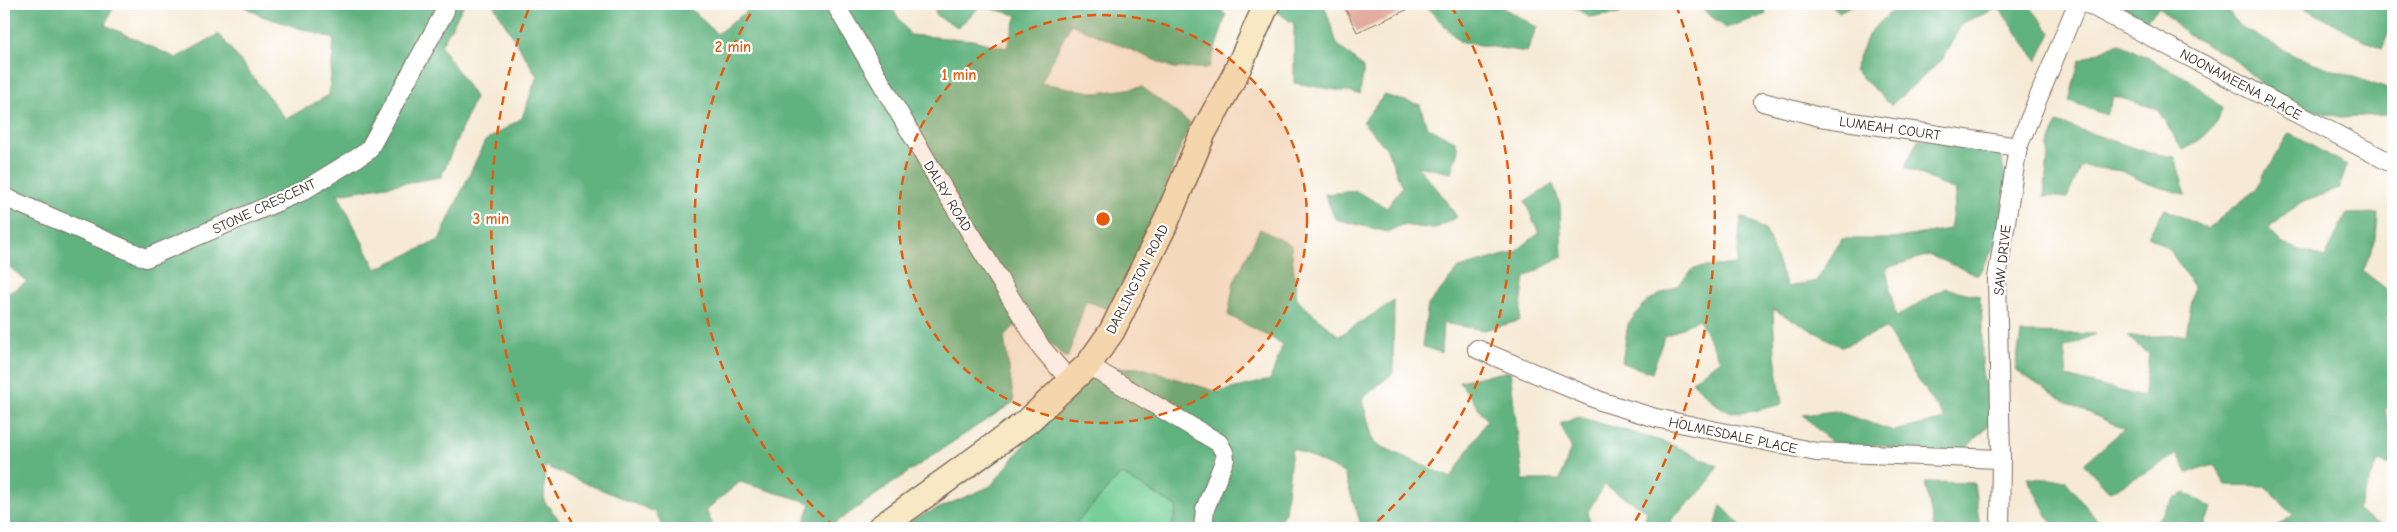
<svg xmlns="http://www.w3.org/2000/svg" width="2397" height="532" viewBox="0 0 2397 532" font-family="'Comic Neue',sans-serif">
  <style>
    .green { fill: #75cf96; stroke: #587c5a }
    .forest { fill: #60b27f; stroke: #4e6e4e }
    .building { fill: #e2ab9f }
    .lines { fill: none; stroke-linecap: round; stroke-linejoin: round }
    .street-casing { stroke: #7c6d5e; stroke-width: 20 }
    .secondary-casing { stroke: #7c6d5e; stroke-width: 28 }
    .street { stroke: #fff; stroke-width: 18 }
    .secondary { stroke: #f8e8c3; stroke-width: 25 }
    .ring { fill: none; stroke: #e8590c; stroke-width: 2.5; stroke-dasharray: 9 6 }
    .labels { text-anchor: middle; stroke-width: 4.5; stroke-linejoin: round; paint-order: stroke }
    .street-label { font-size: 14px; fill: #3b2a1e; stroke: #fff }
    .centre { fill: #e8590c; stroke: #fff; stroke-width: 2.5 }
    .ring-label { font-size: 15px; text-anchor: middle; font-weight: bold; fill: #e8590c; stroke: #fff; stroke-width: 4.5; stroke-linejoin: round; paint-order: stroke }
  </style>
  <rect width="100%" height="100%" fill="#fff"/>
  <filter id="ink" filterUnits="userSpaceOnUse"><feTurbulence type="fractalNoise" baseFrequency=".02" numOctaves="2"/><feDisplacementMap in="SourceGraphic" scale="10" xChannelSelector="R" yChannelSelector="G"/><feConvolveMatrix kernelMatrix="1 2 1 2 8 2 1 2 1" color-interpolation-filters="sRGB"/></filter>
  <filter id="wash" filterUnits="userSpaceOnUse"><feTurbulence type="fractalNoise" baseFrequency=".0096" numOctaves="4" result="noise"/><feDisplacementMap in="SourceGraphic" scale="20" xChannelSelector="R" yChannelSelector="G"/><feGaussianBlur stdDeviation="1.12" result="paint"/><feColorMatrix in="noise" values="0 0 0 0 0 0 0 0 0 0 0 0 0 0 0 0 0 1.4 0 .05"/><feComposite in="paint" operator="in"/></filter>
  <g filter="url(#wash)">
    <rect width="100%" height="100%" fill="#f6ead5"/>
    <polygon class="green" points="1121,474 1178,507 1171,528 1072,528"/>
    <g class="forest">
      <polygon points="4,4 115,4 105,25 176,58 219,34 286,119 329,95 334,39 262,16 239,4 464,4 441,46 475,97 441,177 338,194 376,269 439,240 485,141 522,118 537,76 493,4 686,4 717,34 756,4 889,4 910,35 972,40 1007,48 1017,15 981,6 958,27 937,16 933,4 1215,4 1226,15 1209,68 1173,68 1071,24 1041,83 1098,93 1142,87 1190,123 1162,196 1110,310 1086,301 1067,359 1022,318 1004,337 1014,402 939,451 828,528 802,528 811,503 740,482 706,510 714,528 664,528 655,512 545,466 544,501 566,528 20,528 4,521 4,296 27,282 4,262"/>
      <polygon points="1278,4 1324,4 1337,44 1364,68 1360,94 1294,83 1294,24 1276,11"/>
      <polygon points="1424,4 1496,4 1537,27 1527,52 1460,42"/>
      <polygon points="1570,4 1620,4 1619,14 1589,17"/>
      <polygon points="1696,4 1768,4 1765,15 1726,28"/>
      <polygon points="1830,4 1854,4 1839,12"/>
      <polygon points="1894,4 2028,4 2051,33 2037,61 1999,8 1962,23 1942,60 1891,105 1854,70 1869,33 1897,6"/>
      <polygon points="2120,4 2224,4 2239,26 2295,56 2393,91 2393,119 2386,115 2340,117 2284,103 2231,57 2188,35 2159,7 2141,27"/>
      <polygon points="2297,4 2390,4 2393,6 2393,22 2382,49"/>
      <path d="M2119 43 2190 80 2222 108C2216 129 2203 139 2183 150L2157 109 2114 96 2106 115 2069 101 2079 61Z"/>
      <polygon points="1384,95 1420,105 1427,127 1455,141 1458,150 1451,173 1417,166 1438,190 1457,217 1435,229 1402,225 1387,232 1335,219 1325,194 1356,191 1387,208 1402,187 1387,149 1363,122"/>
      <polygon points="2057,122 2150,153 2175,157 2186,195 2146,183 2122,171 2081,166 2067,198 2044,196 2049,145"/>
      <polygon points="2289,133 2347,165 2339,189 2300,203 2268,229 2283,244 2325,258 2346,214 2378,213 2376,239 2363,271 2393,294 2393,316 2386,315 2393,325 2393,406 2385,409 2391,443 2393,443 2393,466 2378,461 2357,511 2387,528 2274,528 2293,515 2265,486 2226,485 2214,465 2187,473 2178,454 2110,492 2084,464 2124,429 2064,401 2015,370 2021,333 2096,334 2064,348 2067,377 2143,397 2149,354 2127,337 2186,335 2194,287 2170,250 2148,236 2165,209 2207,229 2254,191"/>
      <path d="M1918 139 2000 150 2006 183 1998 241 1978 275 1929 255 1886 268 1896 317 1945 288 1979 296 1982 318V377L1997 416 1951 464 1877 444 1846 457 1803 415 1835 411 1894 431 1945 419 1912 371 1886 328 1842 347 1773 309 1775 355 1782 404C1732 417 1729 420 1692 381L1720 360 1699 319 1664 337 1652 373 1622 363 1628 324 1647 301 1677 286 1694 268 1737 264 1741 216 1766 231 1787 287 1816 281 1842 239H1893L1950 229 1956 191 1905 167Z"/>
      <polygon points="1553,184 1560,205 1562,257 1525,277 1519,321 1484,330 1443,323 1441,353 1422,346 1428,305 1459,268 1515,252 1539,233 1525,202"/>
      <polygon points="1260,229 1291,245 1297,300 1339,336 1394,301 1393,373 1362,399 1374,443 1451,478 1487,420 1459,381 1510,371 1523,480 1560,480 1571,447 1560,424 1579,417 1668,443 1718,466 1705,487 1672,519 1669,528 1643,528 1647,511 1604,485 1587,513 1592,528 1362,528 1344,473 1292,448 1285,512 1275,528 1171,528 1177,507 1121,474 1072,528 899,528 916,518 991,486 1049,414 1091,367 1142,368 1218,392 1270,380 1283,344 1228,315 1234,282"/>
      <polygon points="2027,478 2065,480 2099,523 2151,528 2174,498 2186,493 2212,508 2203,528 2054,528"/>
      <polygon points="1925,482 1974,483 1980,528 1934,528"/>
      <polygon points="1721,505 1743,528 1715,528"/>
    </g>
    <g id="blocks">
      <polygon class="building" points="1343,4 1420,4 1357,32"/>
    </g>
  </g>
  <g filter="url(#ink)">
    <use href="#blocks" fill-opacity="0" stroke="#7c6d5e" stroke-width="1"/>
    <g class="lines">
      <defs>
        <g id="street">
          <polyline points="835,4 946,193 1041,347 1071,382"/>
          <polyline points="2088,4 2393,164"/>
          <polyline points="1763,102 1820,117 2018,147"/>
          <polyline points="4,197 146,258 301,192 368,151 445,11 446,4"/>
          <polyline points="1477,349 1603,402 1656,418 1816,452 2001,459"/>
          <polyline points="1088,365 1219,443 1224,452 1225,459 1205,509 1203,528"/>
          <polyline points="2000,528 2001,459 1997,278 2018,147 2077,4"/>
        </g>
        <polyline id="secondary" points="880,528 1028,421 1088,365 1112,331 1165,224 1203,133 1234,77 1267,4"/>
      </defs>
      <use href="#street" class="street-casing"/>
      <use href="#secondary" class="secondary-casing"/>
      <use href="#street" class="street"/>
      <use href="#secondary" class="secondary"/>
    </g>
  </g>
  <circle cx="1103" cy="219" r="204" fill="#e8590c" fill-opacity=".12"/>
  <g class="ring">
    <circle cx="1103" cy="219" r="204"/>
    <path d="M835 527A408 408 0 0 1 755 6M1451 6A408 408 0 0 1 1371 527"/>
    <path d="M573 525A612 612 0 0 1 530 5M1676 5A612 612 0 0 1 1633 525"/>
  </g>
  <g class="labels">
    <g class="street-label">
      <text transform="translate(2241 84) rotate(28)" y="5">NOONAMEENA PLACE</text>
      <text transform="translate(1890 128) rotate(8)" y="5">LUMEAH COURT</text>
      <text transform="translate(948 196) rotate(59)" y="5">DALRY ROAD</text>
      <text transform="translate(264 206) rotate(-25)" y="5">STONE CRESCENT</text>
      <text transform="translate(2002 260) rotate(-84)" y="5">SAW DRIVE</text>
      <text transform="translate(1137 279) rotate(-63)" y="5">DARLINGTON ROAD</text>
      <text transform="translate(1733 435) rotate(12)" y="5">HOLMESDALE PLACE</text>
    </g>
  </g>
  <circle cx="1103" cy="219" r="8" class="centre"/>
  <g class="ring-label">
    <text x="733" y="52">2 min</text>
    <text x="959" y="80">1 min</text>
    <text x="491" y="224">3 min</text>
  </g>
  <rect width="2397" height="532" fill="none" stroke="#fff" stroke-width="20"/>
</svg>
